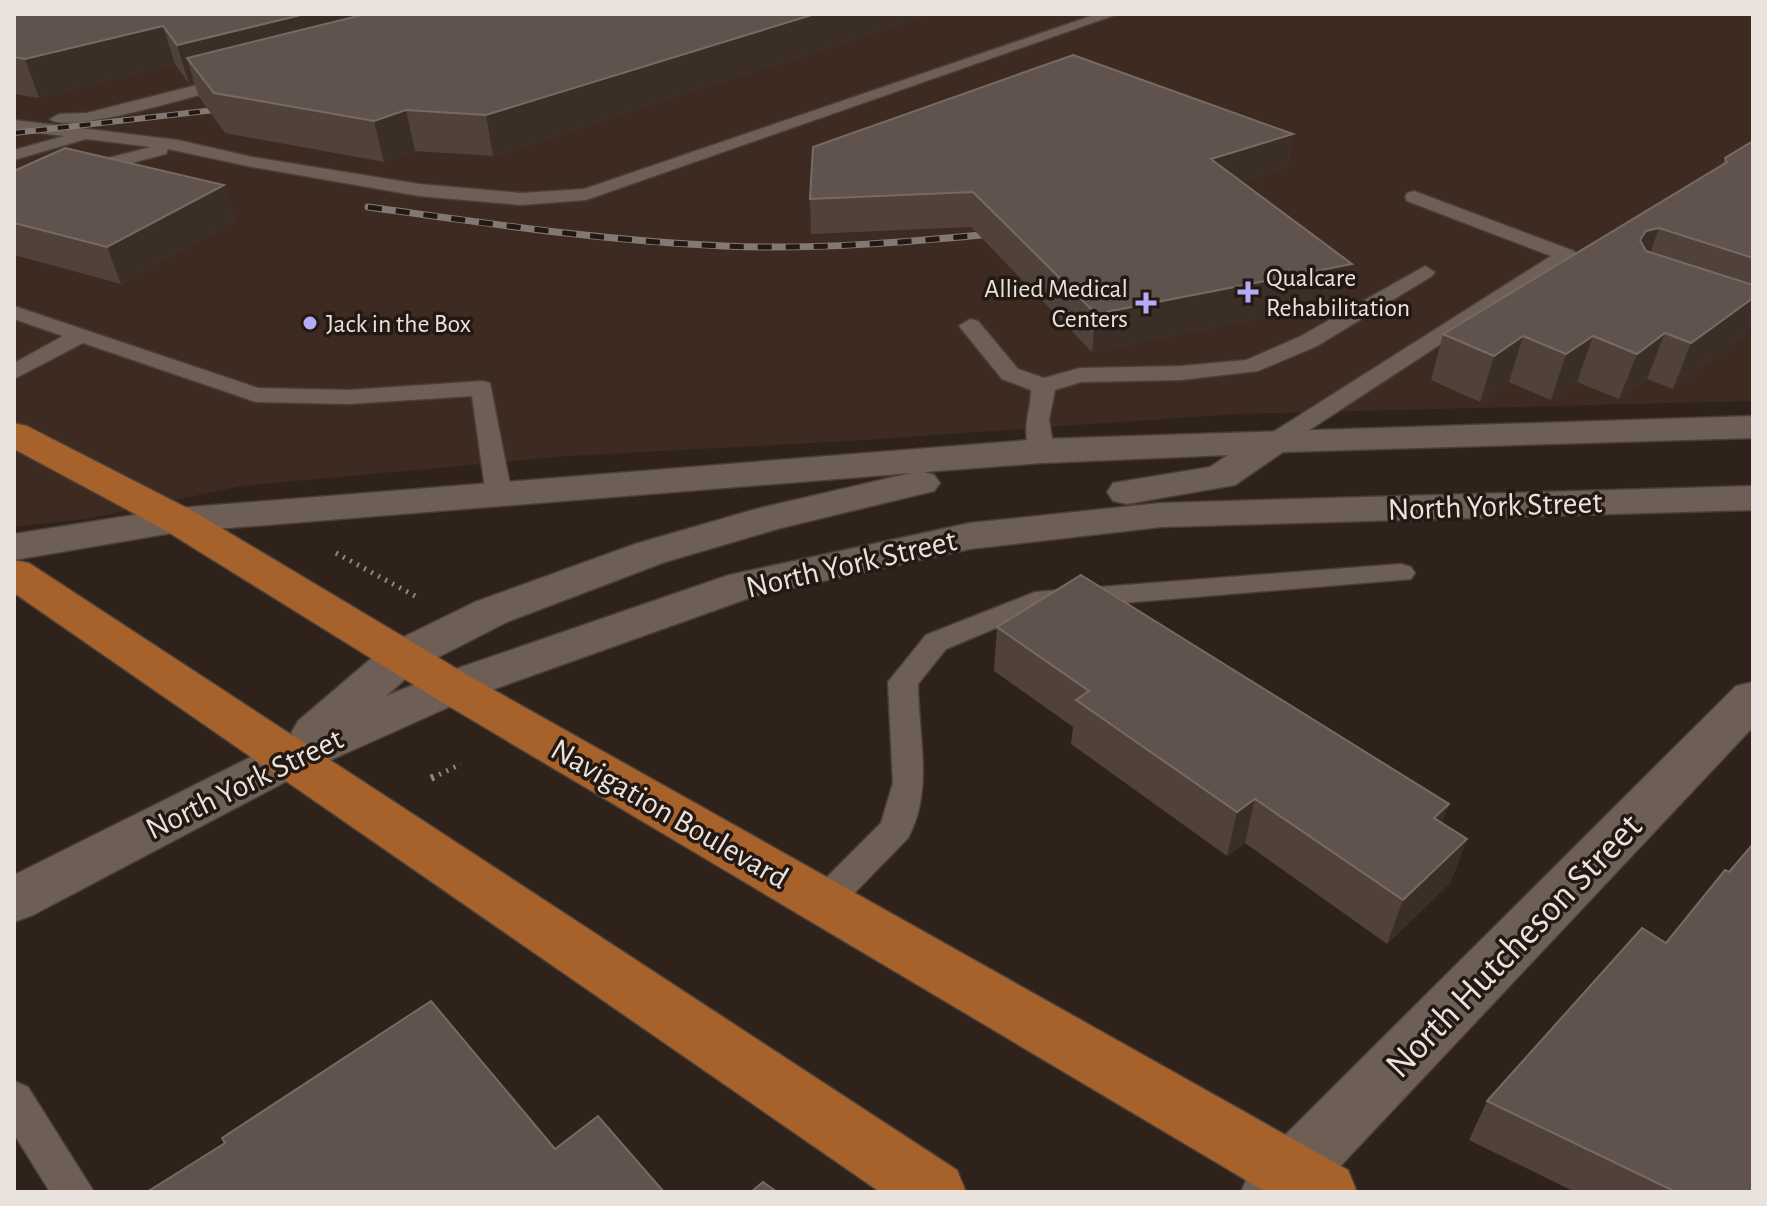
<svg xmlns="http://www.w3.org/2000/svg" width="1767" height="1206" viewBox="0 0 1767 1206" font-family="'Alegreya Sans',sans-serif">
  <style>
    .built { fill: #3d2b21 }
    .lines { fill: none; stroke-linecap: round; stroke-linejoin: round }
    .service-casing { stroke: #493f39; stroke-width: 3 }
    .minor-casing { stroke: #493f39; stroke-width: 3 }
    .secondary-casing { stroke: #493f39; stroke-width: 3 }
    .primary-casing { stroke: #493f39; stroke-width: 3 }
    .path-far1 { stroke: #938984; stroke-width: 5; stroke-dasharray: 2 6; stroke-linecap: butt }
    .path { stroke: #938984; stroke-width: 7; stroke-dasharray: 3 8; stroke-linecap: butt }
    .service { fill: #6d5e56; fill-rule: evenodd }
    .minor { fill: #6d5e56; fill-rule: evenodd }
    .secondary { fill: #6d5e56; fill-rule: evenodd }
    .primary { fill: #a7622b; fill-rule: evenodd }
    .rail-far1-casing { stroke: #837973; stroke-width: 6 }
    .rail-casing { stroke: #837973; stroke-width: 7 }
    .rail-far1 { stroke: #241812; stroke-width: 4; stroke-dasharray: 11; stroke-linecap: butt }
    .rail { stroke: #241812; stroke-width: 5; stroke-dasharray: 14; stroke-linecap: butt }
    .wall { fill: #50423b }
    .shaded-wall { fill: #3b2e27 }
    .building { fill: #60534d; stroke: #766a63; stroke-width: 2 }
    .poi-dot { fill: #b5acf8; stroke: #241812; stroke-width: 3 }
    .labels { text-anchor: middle; stroke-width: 7; stroke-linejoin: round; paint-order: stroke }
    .far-poi-label { font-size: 26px; fill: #eae2dd; stroke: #241812; text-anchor: start }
    .street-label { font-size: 32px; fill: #eae2dd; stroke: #241812 }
    .near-street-label { font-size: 38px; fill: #eae2dd; stroke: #241812 }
  </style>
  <rect width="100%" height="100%" fill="#2e221b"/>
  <polygon class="built" points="14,14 1753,14 1753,401 1236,414 849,441 569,456 241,486 87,519 14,527"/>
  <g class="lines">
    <defs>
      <g id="service">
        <polygon points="1097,14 1118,14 586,200 521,205 419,196 252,167 168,149 166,154 14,194 14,182 151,147 86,139 14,160 14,150 64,136 14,130 14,120 178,140 252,157 419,184 521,193 584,189"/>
        <path d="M232 76 240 81 238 84C208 92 68 136 50 119L59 114 87 113Z"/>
        <polygon points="1414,191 1574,251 1577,255 1285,446 1267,446 1264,441 1267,436 1551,256 1407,201 1405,197 1407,193"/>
        <path d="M1425 266 1435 272 1432 276 1317 346 1258 371 1181 380 1081 382 1055 390 1049 420 1054 451 1051 456H1033C1019 434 1031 412 1031 390L1002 379 959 326 970 319 978 321 1018 369 1044 378 1080 368 1181 366 1246 360 1301 336Z"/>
        <polygon points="14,306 258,388 349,390 482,381 490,383 512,495 508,500 490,500 486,495 472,396 349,404 256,402 83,343 14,379 14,363 63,336 14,319"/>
        <path d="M1401 564 1411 567 1415 573 1411 579 1039 610 946 649 918 684C918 736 934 790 908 838L836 912 824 916 812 912 807 902 812 892 881 823 893 783 888 682 926 635 1035 592Z"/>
        <polygon points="14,1081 28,1087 94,1192 50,1192 14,1134"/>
      </g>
      <polygon id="minor" points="1753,682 1753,727 1316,1192 1241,1192 1250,1170 1736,686"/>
      <polygon id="secondary" points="1753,416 1753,438 1283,452 1235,485 1127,504 1113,501 1107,492 1113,483 1210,467 1228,455 1042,463 924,472 934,475 940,483 934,491 781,528 665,562 507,622 419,667 386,696 435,676 729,575 970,523 1161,503 1753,486 1753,510 1161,527 970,549 755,596 469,698 304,772 33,915 14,922 14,875 293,736 291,733 298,721 387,645 475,602 635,544 756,509 911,473 178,532 14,560 14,534 178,508 1042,439"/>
      <g id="primary">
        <polygon points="14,423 27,426 193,511 469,676 1348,1170 1357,1192 1266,1192 435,698 163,529 14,449"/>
        <polygon points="14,560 29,563 957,1170 966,1192 880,1192 14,593"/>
      </g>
    </defs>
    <use href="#service" class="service-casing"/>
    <use href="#minor" class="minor-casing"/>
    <use href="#secondary" class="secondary-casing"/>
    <use href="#primary" class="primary-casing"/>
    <g class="path-far1">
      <polyline points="336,553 415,596"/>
      <polyline points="432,778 461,764"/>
    </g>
    <polyline class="path" points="431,778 436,776"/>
    <use href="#service" class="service"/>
    <use href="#minor" class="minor"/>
    <use href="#secondary" class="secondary"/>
    <use href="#primary" class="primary"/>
    <defs>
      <polyline id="rail-far1" points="14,133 232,108"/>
      <path id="rail" d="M368 207C486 223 604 241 724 246 817 250 909 242 1002 233"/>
    </defs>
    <use href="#rail-far1" class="rail-far1-casing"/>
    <use href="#rail" class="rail-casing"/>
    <use href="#rail-far1" class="rail-far1"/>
    <use href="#rail" class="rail"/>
  </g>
  <g class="wall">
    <polygon points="14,14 932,14 493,156 415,151 384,162 225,133 199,97 194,82 189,84 175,64 39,98 14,94"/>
    <polygon points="1293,134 1287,167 1241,182 1352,264 1343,301 1092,352 971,227 811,234 810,199"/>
    <polygon points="1753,141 1753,320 1747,333 1673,389 1647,379 1619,399 1577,382 1551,400 1509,382 1480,402 1431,380 1443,334 1722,165 1725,158"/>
    <polygon points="14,171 224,185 235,221 121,284 14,255"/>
    <polygon points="997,627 1449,804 1442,823 1467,839 1450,883 1387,944 1245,843 1227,856 1071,744 1073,727 994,671"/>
    <polygon points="1729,872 1753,1192 1575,1192 1469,1140 1487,1101 1666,943"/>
  </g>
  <g class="shaded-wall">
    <polygon points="305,14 460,14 187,58 194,82 189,84 177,45"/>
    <polygon points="815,14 932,14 493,156 486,115"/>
    <polygon points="163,26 175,64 39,98 25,59"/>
    <polygon points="406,110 415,151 384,162 374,121"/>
    <polygon points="1293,134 1287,167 1206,193 1211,159"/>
    <polygon points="224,185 235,221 121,284 107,247"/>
    <polygon points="1659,228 1644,271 1640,240 1646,231"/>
    <polygon points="1352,264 1343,301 1092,352 1096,314"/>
    <polygon points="1753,298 1753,320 1747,333 1673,389 1691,343"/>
    <polygon points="1665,333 1647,379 1619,399 1637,354"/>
    <polygon points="1523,336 1509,382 1480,402 1494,356"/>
    <polygon points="1593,336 1577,382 1551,400 1566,354"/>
    <polygon points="1255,799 1245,843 1227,856 1237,812"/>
    <polygon points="1449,804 1433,848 1434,818"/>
    <polygon points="1467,839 1450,883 1387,944 1403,900"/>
  </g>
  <g class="building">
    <polygon points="14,14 305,14 177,45 163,26 25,59 14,57"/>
    <polygon points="366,14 815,14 486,115 406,110 374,121 214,93 187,58"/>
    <polygon points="1073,55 1293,134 1211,159 1352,264 1096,314 973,192 810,199 813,147"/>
    <polygon points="1753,141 1753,258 1659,228 1646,231 1640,240 1646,251 1753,285 1753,298 1691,343 1665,333 1637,354 1593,336 1566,354 1523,336 1494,356 1443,334 1727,162 1725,158"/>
    <polygon points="65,148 224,185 107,247 14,223 14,171"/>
    <polygon points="1081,575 1449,804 1434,818 1467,839 1403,900 1255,799 1237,812 1076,700 1089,691 997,627"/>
    <polygon points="1753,844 1753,1192 1676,1192 1487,1101 1642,928 1666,943 1725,870 1729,872"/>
    <polygon points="431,1001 555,1149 598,1116 664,1192 147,1192 225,1143 222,1138"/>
    <polygon points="763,1182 777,1192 751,1192"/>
  </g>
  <g class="poi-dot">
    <path d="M1244 280h8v8h8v8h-8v8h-8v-8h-8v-8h8z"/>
    <path d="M1142 291h8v8h8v8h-8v8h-8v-8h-8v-8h8z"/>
    <circle cx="310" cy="323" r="8"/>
  </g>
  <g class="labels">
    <g class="far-poi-label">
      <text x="1266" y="286">Qualcare<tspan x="1266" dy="30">Rehabilitation</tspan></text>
      <text x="1128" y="297" text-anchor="end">Allied Medical<tspan x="1128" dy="30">Centers</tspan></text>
      <text x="326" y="332">Jack in the Box</text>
    </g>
    <g class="street-label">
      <text transform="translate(1495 505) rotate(-2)" y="11">North York Street</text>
      <text transform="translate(851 563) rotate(-13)" y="11">North York Street</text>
      <text transform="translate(244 783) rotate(-26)" y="11">North York Street</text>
      <text transform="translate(670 813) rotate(30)" y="11">Navigation Boulevard</text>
    </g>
    <g class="near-street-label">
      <text transform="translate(1513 945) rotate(-46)" y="13">North Hutcheson Street</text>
    </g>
  </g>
  <rect width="1767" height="1206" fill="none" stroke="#eae2dd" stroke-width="32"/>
</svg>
